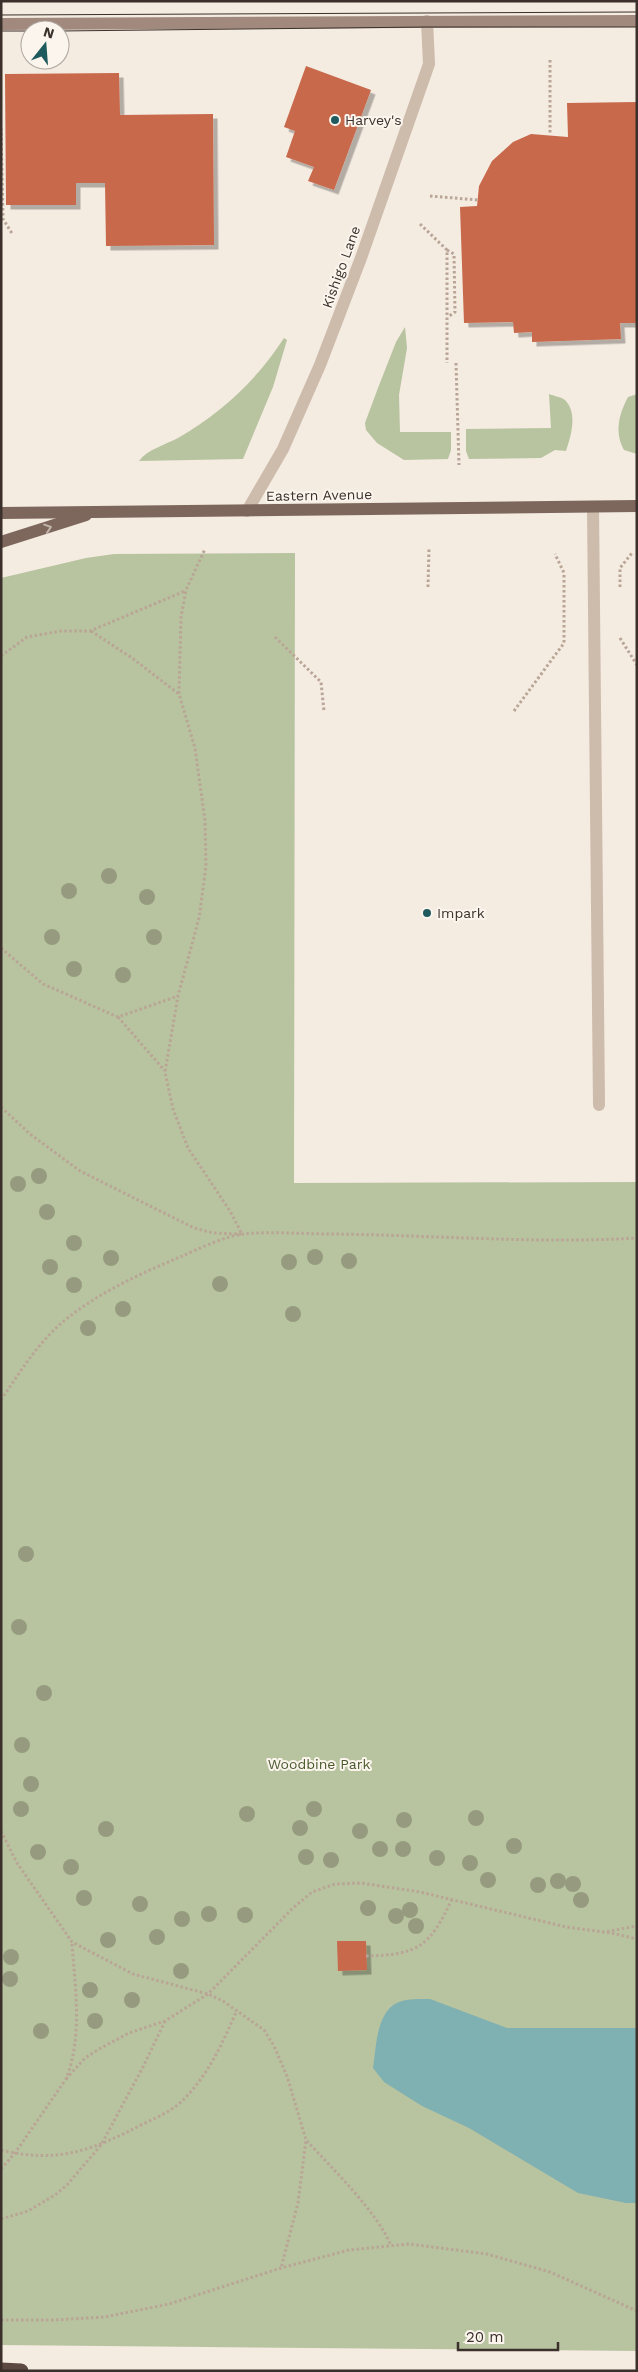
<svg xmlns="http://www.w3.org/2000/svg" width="638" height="2372" viewBox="0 0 638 2372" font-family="'Work Sans',sans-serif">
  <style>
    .green { fill: #b8c4a0 }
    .water { fill: #7fb0b2 }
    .building { fill: #c8694b; filter: url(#shadow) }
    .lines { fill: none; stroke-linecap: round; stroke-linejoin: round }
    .path { stroke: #b9a596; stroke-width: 3; stroke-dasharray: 2.5 2.5; stroke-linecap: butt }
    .lane { stroke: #cdbbac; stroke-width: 12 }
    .street { stroke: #cdbbac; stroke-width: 12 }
    .secondary { stroke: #a18a7d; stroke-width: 12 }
    .primary { stroke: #7d675c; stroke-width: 12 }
    .highway { stroke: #5c4a42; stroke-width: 15 }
    .tram { stroke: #3b302b; stroke-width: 1 }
    .tree { fill: #969b7f }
    .oneway { stroke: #c2b5ac }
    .poi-dot { fill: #1f5a5e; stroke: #fbf5ee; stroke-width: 2 }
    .labels { text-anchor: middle; stroke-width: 4; stroke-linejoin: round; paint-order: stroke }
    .poi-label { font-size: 14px; fill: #3b302b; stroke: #fbf5ee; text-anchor: start }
    .street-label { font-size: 14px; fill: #3b302b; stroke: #fbf5ee }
    .park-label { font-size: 14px; fill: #4a5a2e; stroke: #fbf5ee }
  </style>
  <defs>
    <filter id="shadow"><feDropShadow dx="4.5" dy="4.5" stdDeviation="0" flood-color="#0004"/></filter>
  </defs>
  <rect width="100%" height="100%" fill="#f4ebe1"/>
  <g class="green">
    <polygon points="405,327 407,348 399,395 400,432 451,432 451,450 448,459 404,460 377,443 366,430 365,423 378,388 396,342"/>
    <path d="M284 338 287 340 273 387 243 459 139 461C148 449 165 445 178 438 221 413 257 380 284 338Z"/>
    <path d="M549 394C554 396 561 397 565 400 578 413 571 436 566 451L555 450 541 458 469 459 466 451V429L551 428Z"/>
    <path d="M637 394V454L624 450C614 432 619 414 628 397Z"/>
    <polygon points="295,553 294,1183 637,1182 637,2351 1,2345 1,578 86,558 114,554"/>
  </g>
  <path class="water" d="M430 1999 507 2028H637V2203H626L578 2193 469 2128 422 2106 384 2082 373 2068C376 2050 376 2019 392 2006 401 1998 419 1999 430 1999Z"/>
  <g class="building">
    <polygon points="306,66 371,90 334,190 308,181 314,167 286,157 295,131 284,127"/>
    <polygon points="119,73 120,115 213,114 214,245 106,246 105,183 76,183 76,205 6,205 5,74"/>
    <polygon points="637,102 637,323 620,323 621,339 532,342 532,332 514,333 513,322 464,323 460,207 477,206 479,186 492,161 513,142 531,134 568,137 567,103"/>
    <polygon points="337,1941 366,1941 367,1970 338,1971"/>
  </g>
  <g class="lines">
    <g class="path">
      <polyline points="550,60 550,135"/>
      <polyline points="1,128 3,219 13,235"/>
      <polyline points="430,196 478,200"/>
      <polyline points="420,224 447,250 447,363"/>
      <polyline points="447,250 454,254 455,312 448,317"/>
      <polyline points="456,363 459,465"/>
      <polyline points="428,587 429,548"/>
      <polyline points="620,587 620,568 632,553"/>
      <polyline points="91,631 132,658 179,694"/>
      <polyline points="275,637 321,682 324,711"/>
      <polyline points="620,638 637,665"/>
      <polyline points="1,656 27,637 61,631 90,631 185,591"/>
      <polyline points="514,711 564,643 564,573 555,554"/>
      <polyline points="1,948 43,984 118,1017 178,996"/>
      <polyline points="118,1017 165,1071"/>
      <polyline points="1,1107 30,1134 80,1171 194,1228 213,1233 242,1234 230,1211 188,1148 173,1109 165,1072 178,996 199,918 206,866 205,821 195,748 179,694 181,617 186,590 205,549"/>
      <path d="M1 1400C18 1375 34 1349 56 1328 91 1296 137 1275 180 1257 198 1249 225 1236 244 1234 272 1231 302 1234 331 1234 433 1235 535 1244 637 1238"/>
      <polyline points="1,1831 17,1863 72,1942 133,1974 208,1994 223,2001 264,2030 274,2046 287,2076 306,2140 298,2203 281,2268"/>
      <polyline points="607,1932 637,1939"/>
      <path d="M366 1956C419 1955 430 1946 452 1899"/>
      <polyline points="66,2079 85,2058 99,2049 129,2033 165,2021 208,1994 293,1908 312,1892 335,1884 361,1883 420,1892 566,1927 604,1932 637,1926"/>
      <path d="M307 2141C331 2167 379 2214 391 2246"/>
      <path d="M1 2150C58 2164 93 2150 143 2124 158 2117 174 2110 185 2098 210 2072 223 2042 237 2010"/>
      <path d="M1 2169 15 2153 66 2079C83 2037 75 1987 72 1943"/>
      <polyline points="1,2219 28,2211 55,2195 67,2185 101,2145 143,2067 165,2021"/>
      <polyline points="1,2320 53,2320 105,2317 169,2304 281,2268 349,2250 409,2244 487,2254 550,2272 637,2311"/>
    </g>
    <polyline class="lane" points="593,507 599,1105"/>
    <polyline class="street" points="247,511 283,449 320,365 361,258 429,64 427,21"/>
    <polyline class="secondary" points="1,24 637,21"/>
    <g class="primary">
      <polyline points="1,513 637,506"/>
      <polyline points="1,542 86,515"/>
    </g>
    <polyline class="highway" points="1,2370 21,2371"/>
    <g class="tram">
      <polyline points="1,15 637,12"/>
      <polyline points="1,31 30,31"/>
      <polyline points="60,31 427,27 637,27"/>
    </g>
  </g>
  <g class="tree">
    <circle cx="109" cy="876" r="8"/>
    <circle cx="69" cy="891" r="8"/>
    <circle cx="147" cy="897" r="8"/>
    <circle cx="52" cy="937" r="8"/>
    <circle cx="154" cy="937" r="8"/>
    <circle cx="74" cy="969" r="8"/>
    <circle cx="123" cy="975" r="8"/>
    <circle cx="39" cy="1176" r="8"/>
    <circle cx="18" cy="1184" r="8"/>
    <circle cx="47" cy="1212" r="8"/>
    <circle cx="74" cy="1243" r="8"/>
    <circle cx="315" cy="1257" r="8"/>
    <circle cx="111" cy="1258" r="8"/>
    <circle cx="349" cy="1261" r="8"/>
    <circle cx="289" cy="1262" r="8"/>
    <circle cx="50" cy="1267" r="8"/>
    <circle cx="220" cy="1284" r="8"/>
    <circle cx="74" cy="1285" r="8"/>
    <circle cx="123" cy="1309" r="8"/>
    <circle cx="293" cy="1314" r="8"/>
    <circle cx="88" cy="1328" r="8"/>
    <circle cx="26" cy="1554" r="8"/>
    <circle cx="19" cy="1627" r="8"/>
    <circle cx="44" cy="1693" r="8"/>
    <circle cx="22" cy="1745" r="8"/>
    <circle cx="31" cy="1784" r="8"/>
    <circle cx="21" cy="1809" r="8"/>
    <circle cx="314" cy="1809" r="8"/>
    <circle cx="247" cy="1814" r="8"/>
    <circle cx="476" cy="1818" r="8"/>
    <circle cx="404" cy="1820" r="8"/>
    <circle cx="300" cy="1828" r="8"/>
    <circle cx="106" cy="1829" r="8"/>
    <circle cx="360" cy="1831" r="8"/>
    <circle cx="514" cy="1846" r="8"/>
    <circle cx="380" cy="1849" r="8"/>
    <circle cx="403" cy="1849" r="8"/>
    <circle cx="38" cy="1852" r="8"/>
    <circle cx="306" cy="1857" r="8"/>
    <circle cx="437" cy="1858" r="8"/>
    <circle cx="331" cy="1860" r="8"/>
    <circle cx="470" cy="1863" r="8"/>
    <circle cx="71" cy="1867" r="8"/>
    <circle cx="488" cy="1880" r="8"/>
    <circle cx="558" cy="1881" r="8"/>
    <circle cx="573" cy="1884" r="8"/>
    <circle cx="538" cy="1885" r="8"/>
    <circle cx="84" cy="1898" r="8"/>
    <circle cx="581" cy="1900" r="8"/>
    <circle cx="140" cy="1904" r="8"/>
    <circle cx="368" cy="1908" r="8"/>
    <circle cx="410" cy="1910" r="8"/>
    <circle cx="209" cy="1914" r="8"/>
    <circle cx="245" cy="1915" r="8"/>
    <circle cx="396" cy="1916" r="8"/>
    <circle cx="182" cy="1919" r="8"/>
    <circle cx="416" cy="1926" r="8"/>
    <circle cx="157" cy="1937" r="8"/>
    <circle cx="108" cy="1940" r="8"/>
    <circle cx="11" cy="1957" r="8"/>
    <circle cx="181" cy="1971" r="8"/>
    <circle cx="10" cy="1979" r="8"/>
    <circle cx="90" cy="1990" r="8"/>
    <circle cx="132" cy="2000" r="8"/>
    <circle cx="95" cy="2021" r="8"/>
    <circle cx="41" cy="2031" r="8"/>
  </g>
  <defs><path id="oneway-chevron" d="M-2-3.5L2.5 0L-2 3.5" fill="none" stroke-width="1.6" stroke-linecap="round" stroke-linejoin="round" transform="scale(1.25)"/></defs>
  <use class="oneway" href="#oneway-chevron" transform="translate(48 528) rotate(-18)"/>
  <g class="poi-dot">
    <circle cx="335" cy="120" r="5"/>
    <circle cx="427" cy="913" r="5"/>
  </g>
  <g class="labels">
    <g class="poi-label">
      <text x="345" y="125">Harvey's</text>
      <text x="437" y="918">Impark</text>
    </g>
    <g class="street-label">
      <text transform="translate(341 267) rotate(-70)" y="5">Kishigo Lane</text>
      <text transform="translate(319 495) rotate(-1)" y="5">Eastern Avenue</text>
    </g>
    <g class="park-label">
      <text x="319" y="1769">Woodbine Park</text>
    </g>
  </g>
  <rect width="638" height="2372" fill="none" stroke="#3b302b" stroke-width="5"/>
  <g transform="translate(45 45) rotate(17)"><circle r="24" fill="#fbf5ee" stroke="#aea6a0"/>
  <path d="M0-4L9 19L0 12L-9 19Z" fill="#1f5a5e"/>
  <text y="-8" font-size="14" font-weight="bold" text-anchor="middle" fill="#3b302b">N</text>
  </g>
  <path d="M458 2342v8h100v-8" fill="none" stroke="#3b302b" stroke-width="2.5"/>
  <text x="466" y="2342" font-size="15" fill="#3b302b" stroke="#fbf5ee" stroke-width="4" paint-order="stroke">20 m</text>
</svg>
